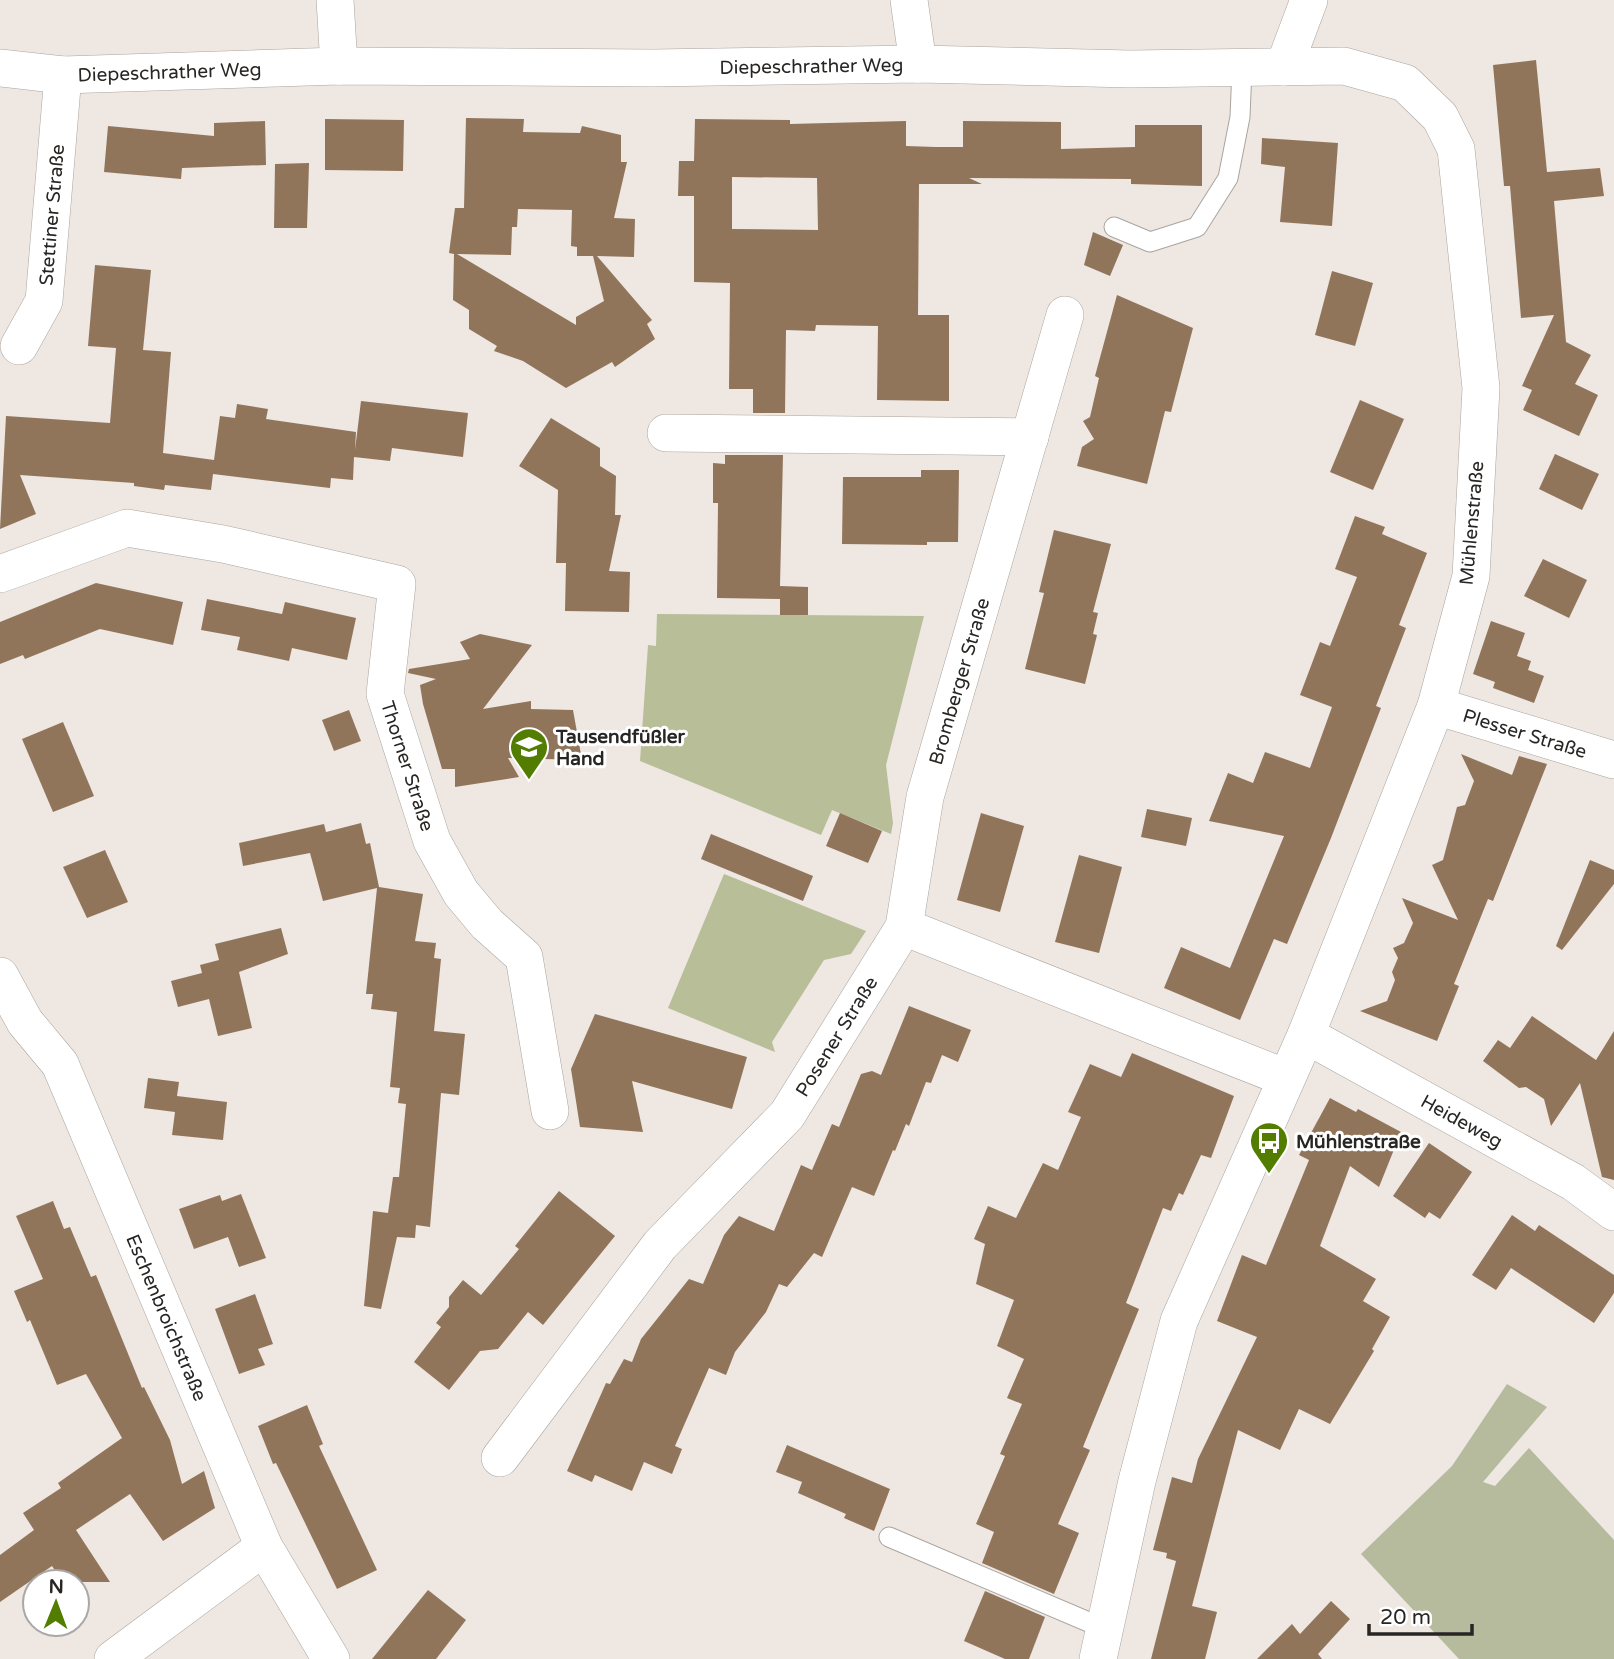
<svg xmlns="http://www.w3.org/2000/svg" width="1614" height="1659" viewBox="0 0 1614 1659" font-family="'Varela Round',sans-serif">
  <style>
    .green { fill: #b5bb9c }
    .forest { fill: #b8be98 }
    .building { fill: #91755b; fill-rule: evenodd }
    .lines { fill: none; stroke-linecap: round; stroke-linejoin: round }
    .service-casing { stroke: #aaa49f; stroke-width: 21 }
    .minor-casing { stroke: #aaa49f; stroke-width: 38 }
    .service { stroke: #fff; stroke-width: 19 }
    .minor { stroke: #fff; stroke-width: 37 }
    .labels { text-anchor: middle; stroke-width: 6; stroke-linejoin: round; paint-order: stroke }
    .street-label { font-size: 19px; fill: #282624; stroke: #fff }
    .poi-label { font-size: 19px; font-weight: bold; fill: #282624; stroke: #fff; text-anchor: start }
  </style>
  <rect width="100%" height="100%" fill="#eee7e2"/>
  <polygon class="green" points="1507,1384 1547,1407 1483,1482 1495,1486 1529,1448 1614,1540 1614,1659 1459,1659 1361,1554 1452,1466"/>
  <g class="forest">
    <polygon points="657,614 924,616 886,765 893,823 891,834 832,810 821,835 640,761 648,645 656,646"/>
    <polygon points="724,874 866,931 851,954 824,960 772,1042 775,1052 668,1008"/>
  </g>
  <g class="building">
    <polygon points="1536,60 1547,172 1600,168 1604,196 1554,201 1566,342 1591,355 1575,384 1598,395 1579,436 1523,410 1532,390 1522,386 1554,315 1521,318 1510,186 1504,186 1493,65"/>
    <path d="M466 118 524 119 523 132 580 133 582 126 621 135V162H627L614 218 635 219 634 257 597 256 652 320 647 324 655 339 615 367 612 362 566 388 523 361 494 351 497 346 469 329V310L453 300 454 254 449 253 455 208H464ZM518 209 572 210 571 246 577 247V256H593L604 301 576 317V325L457 254 511 255 512 227H517Z"/>
    <polygon points="325,119 404,120 403,171 325,170"/>
    <path d="M695 119 790 120V124L906 121V146L935 147H963V121L1061 122V149L1135 147V125H1202V186L1131 184V179L969 178 982 184H919L918 315H949V401L877 400 878 326 816 325 815 331 786 330 785 413H753V389H729L730 283 694 282V196H678L679 161H694ZM732 177 817 178 818 230 732 229Z"/>
    <polygon points="265,121 266,165 182,168 181,179 104,172 108,126 214,136 214,123"/>
    <polygon points="1262,138 1338,143 1332,226 1280,222 1285,167 1261,164"/>
    <polygon points="309,163 307,228 274,228 275,164"/>
    <polygon points="1093,232 1123,245 1110,276 1084,265"/>
    <polygon points="95,265 151,270 143,350 171,352 163,453 214,460 220,416 235,418 237,404 268,409 266,419 356,432 355,450 361,401 468,413 463,457 392,448 390,461 354,457 353,480 331,478 330,488 213,474 211,490 165,485 164,490 134,486 134,483 20,475 36,514 0,529 6,416 110,423 116,348 88,346"/>
    <polygon points="1332,271 1373,283 1355,346 1315,335"/>
    <polygon points="1117,295 1193,328 1171,412 1165,411 1147,484 1077,466 1082,447 1094,439 1083,421 1090,417 1099,378 1095,376"/>
    <polygon points="1360,400 1404,419 1373,490 1330,472"/>
    <polygon points="551,418 600,448 600,466 616,476 615,515 621,515 609,571 630,572 629,612 565,611 566,563 556,563 558,490 519,466"/>
    <polygon points="1555,454 1599,474 1582,510 1539,489"/>
    <polygon points="725,455 783,455 780,586 808,587 808,615 780,615 780,599 717,598 718,503 713,503 713,463 725,464"/>
    <polygon points="921,470 959,470 958,542 927,542 927,545 842,544 843,477 921,477"/>
    <polygon points="1355,516 1385,527 1382,534 1427,553 1399,625 1406,628 1376,706 1381,708 1331,838 1287,944 1274,939 1240,1020 1164,988 1181,947 1230,968 1284,836 1209,821 1228,773 1253,783 1265,752 1310,768 1332,707 1300,695 1320,642 1330,646 1357,577 1335,569"/>
    <polygon points="1054,530 1111,544 1093,612 1098,613 1093,634 1097,635 1085,684 1025,669 1044,593 1039,592"/>
    <polygon points="1543,559 1587,580 1569,618 1524,596"/>
    <polygon points="96,583 183,602 173,645 100,629 25,659 23,655 0,664 0,622"/>
    <polygon points="207,599 282,614 285,602 356,618 347,660 292,648 289,661 237,650 240,637 201,630"/>
    <polygon points="1491,621 1525,633 1517,656 1531,661 1528,670 1544,676 1534,703 1493,688 1495,682 1473,674"/>
    <polygon points="480,634 532,645 483,709 531,701 531,709 573,710 582,760 508,758 519,777 455,787 455,769 442,769 423,704 420,685 436,679 408,673 409,669 470,659 460,642"/>
    <polygon points="349,710 361,741 334,751 322,720"/>
    <polygon points="63,722 94,796 53,812 22,739"/>
    <polygon points="1461,754 1512,775 1519,756 1547,764 1493,901 1488,899 1454,984 1459,986 1437,1041 1360,1011 1387,1001 1395,980 1392,972 1398,958 1393,948 1404,943 1413,923 1402,898 1458,920 1432,865 1443,860 1457,807 1465,805 1474,781"/>
    <polygon points="1147,809 1192,818 1186,846 1141,837"/>
    <polygon points="840,813 882,831 868,863 826,846"/>
    <polygon points="981,813 1024,826 1000,912 957,900"/>
    <polygon points="361,823 366,844 370,843 379,887 423,894 415,941 436,943 434,958 441,959 434,1031 465,1034 459,1095 441,1093 430,1227 416,1225 415,1238 397,1237 381,1309 364,1306 373,1211 388,1213 393,1177 399,1177 406,1104 398,1103 400,1088 390,1087 397,1012 371,1009 373,994 366,994 377,888 323,901 310,853 243,866 239,843 324,824 326,832"/>
    <polygon points="711,834 813,876 803,901 701,859"/>
    <polygon points="105,850 128,902 87,918 63,867"/>
    <polygon points="1079,855 1122,867 1099,953 1055,942"/>
    <polygon points="1590,860 1614,870 1614,884 1562,950 1556,946"/>
    <polygon points="281,928 288,954 239,972 252,1028 218,1036 209,999 178,1007 171,981 202,973 200,965 219,960 215,944"/>
    <polygon points="909,1006 971,1030 958,1062 942,1055 931,1083 926,1082 909,1126 906,1124 895,1151 893,1150 874,1196 852,1187 822,1257 814,1253 787,1287 779,1284 766,1312 735,1352 726,1375 709,1368 675,1446 682,1449 672,1474 644,1462 632,1491 595,1475 592,1482 567,1471 606,1383 610,1384 624,1359 632,1362 641,1339 689,1279 703,1284 724,1235 739,1216 774,1231 801,1165 812,1170 832,1124 839,1127 861,1074 872,1071 881,1075"/>
    <polygon points="595,1014 747,1057 732,1109 632,1081 643,1132 580,1127 571,1069"/>
    <polygon points="1532,1016 1596,1060 1614,1031 1614,1180 1602,1177 1580,1083 1551,1126 1544,1099 1526,1087 1519,1088 1483,1061 1498,1040 1510,1048"/>
    <polygon points="1132,1053 1234,1096 1211,1158 1201,1155 1183,1195 1179,1193 1171,1211 1163,1208 1126,1303 1139,1309 1083,1447 1090,1450 1058,1524 1079,1533 1054,1594 982,1563 994,1532 976,1524 1005,1456 1000,1454 1022,1404 1007,1398 1024,1359 997,1346 1014,1300 976,1284 985,1244 974,1239 988,1206 1016,1218 1043,1163 1058,1170 1081,1117 1068,1112 1090,1064 1121,1077"/>
    <polygon points="148,1078 179,1082 177,1096 227,1102 223,1140 172,1135 175,1112 144,1108"/>
    <polygon points="1330,1098 1356,1112 1358,1109 1401,1132 1379,1187 1350,1166 1320,1246 1376,1279 1363,1301 1390,1317 1372,1349 1374,1351 1330,1424 1299,1409 1280,1450 1238,1430 1192,1606 1217,1612 1205,1659 1151,1659 1176,1561 1166,1558 1167,1553 1153,1550 1172,1477 1192,1483 1198,1459 1257,1337 1217,1321 1242,1255 1266,1265 1309,1160 1299,1155"/>
    <polygon points="1429,1143 1472,1172 1440,1219 1429,1212 1425,1218 1393,1196"/>
    <polygon points="559,1191 615,1236 543,1325 528,1312 498,1349 480,1351 449,1390 414,1362 441,1327 436,1323 449,1307 449,1297 463,1280 481,1295 519,1249 515,1246"/>
    <polygon points="241,1194 266,1258 239,1267 228,1237 194,1249 179,1209 220,1195 222,1201"/>
    <polygon points="53,1201 64,1229 70,1227 91,1277 96,1275 142,1388 144,1387 170,1440 182,1484 204,1471 215,1508 163,1541 130,1494 76,1530 110,1582 63,1582 52,1566 0,1602 0,1555 34,1530 23,1513 61,1488 58,1483 122,1438 86,1374 57,1385 30,1320 27,1322 14,1291 43,1279 16,1216"/>
    <polygon points="1512,1215 1535,1231 1539,1225 1614,1275 1614,1293 1594,1323 1511,1268 1496,1290 1472,1275"/>
    <polygon points="255,1294 273,1344 258,1349 265,1365 239,1374 215,1309"/>
    <polygon points="307,1405 323,1444 319,1446 377,1570 337,1589 276,1463 273,1464 258,1426"/>
    <polygon points="787,1445 890,1489 874,1531 844,1518 846,1514 798,1493 802,1482 776,1472"/>
    <polygon points="428,1590 466,1620 436,1659 372,1659"/>
    <polygon points="985,1591 1045,1617 1029,1659 1005,1659 964,1641"/>
    <polygon points="1331,1601 1350,1619 1318,1654 1322,1659 1257,1659 1292,1624 1300,1634"/>
  </g>
  <g class="lines">
    <defs>
      <g id="service">
        <polyline points="1114,227 1150,242 1197,227 1228,178 1240,117 1242,68"/>
        <polyline points="889,1537 1105,1629"/>
      </g>
      <g id="minor">
        <polyline points="335,0 339,66"/>
        <polyline points="909,0 918,64"/>
        <polyline points="1284,67 1309,0"/>
        <path id="s1" d="M0 68 63 75 339 66 653 68 918 64 1130 69 1344 66 1405 83 1440 117 1456 149 1481 388 1471 576 1436 706 1306 1035 1179 1321 1137 1481 1098 1659"/>
        <path id="s2" d="M19 346 44 301 63 75"/>
        <polyline points="666,433 1030,437"/>
        <path id="s3" d="M0 574 127 528 223 544 397 584 385 694 432 841 461 893 487 924 524 957 550 1111"/>
        <path id="s4" d="M1436 706 1614 760"/>
        <polyline points="904,927 1286,1078"/>
        <path id="s5" d="M0 976 25 1022 60 1064 264 1547 331 1659"/>
        <path id="s6" d="M1306 1035 1573 1182 1614 1212"/>
        <path id="s7" d="M500 1458 660 1245 787 1115 904 927 925 797 1065 315"/>
        <polyline points="113,1659 264,1547"/>
      </g>
    </defs>
    <use href="#service" class="service-casing"/>
    <use href="#minor" class="minor-casing"/>
    <use href="#service" class="service"/>
    <use href="#minor" class="minor"/>
  </g>
  <defs>
    <symbol id="school-pin" viewBox="-11 -11 22 30"><path d="M0 17L-7.5 6A9.5 9.5 0 1 1 7.5 6Z" fill="#537d00" stroke="#fff"/><path d="M0-5L7-2L0 1L-7-2ZM-4 1L0 2.5L4 1V4Q0 6-4 4Z" fill="#fff"/></symbol>
    <symbol id="bus-pin" viewBox="-11 -11 22 30"><path d="M0 17L-7.5 6A9.5 9.5 0 1 1 7.5 6Z" fill="#537d00" stroke="#fff"/><path d="M-5-6H5V4H4V6H2V4H-2V6H-4V4H-5ZM-3.5-4V0h7V-4ZM-3.5 1.2v1.5H-2V1.2ZM2 1.2v1.5H3.5V1.2Z" fill="#fff"/></symbol>
  </defs>
  <g fill-rule="evenodd">
    <use href="#school-pin" x="507" y="725" width="44" height="60"/>
    <use href="#bus-pin" x="1247" y="1119" width="44" height="60"/>
  </g>
  <g class="labels">
    <g class="street-label">
      <text dy="7" stroke="none"><textPath href="#s1" startOffset="812">Diepeschrather Weg</textPath></text>
      <text dy="7" stroke="none"><textPath href="#s1" startOffset="170">Diepeschrather Weg</textPath></text>
      <text dy="7" stroke="none"><textPath href="#s2" startOffset="138">Stettiner Straße</textPath></text>
      <text transform="translate(1471 523) rotate(-85)" y="7">Mühlenstraße</text>
      <text dy="7" stroke="none"><textPath href="#s7" startOffset="922">Bromberger Straße</textPath></text>
      <text dy="7" stroke="none"><textPath href="#s4" startOffset="93">Plesser Straße</textPath></text>
      <text dy="7" stroke="none"><textPath href="#s3" startOffset="597">Thorner Straße</textPath></text>
      <text dy="7" stroke="none"><textPath href="#s7" startOffset="541">Posener Straße</textPath></text>
      <text dy="7" stroke="none"><textPath href="#s6" startOffset="178">Heideweg</textPath></text>
      <text dy="7" stroke="none"><textPath href="#s5" startOffset="382">Eschenbroichstraße</textPath></text>
    </g>
    <g class="poi-label">
      <text x="556" y="743">Tausendfüßler<tspan x="556" dy="22">Hand</tspan></text>
      <text x="1296" y="1148">Mühlenstraße</text>
    </g>
  </g>
  <g transform="translate(56 1603) rotate(1)"><circle r="33" fill="#ffffff" stroke="#a9a8a7" stroke-width="2"/>
  <path d="M0-5L12 26L0 18L-12 26Z" fill="#537d00"/>
  <text y="-10" font-size="19" font-weight="bold" text-anchor="middle" fill="#282624">N</text>
  </g>
  <path d="M1369 1624v10h103v-10" fill="none" stroke="#282624" stroke-width="3.5"/>
  <text x="1380" y="1624" font-size="21" fill="#282624" stroke="#ffffff" stroke-width="5" paint-order="stroke">20 m</text>
</svg>
